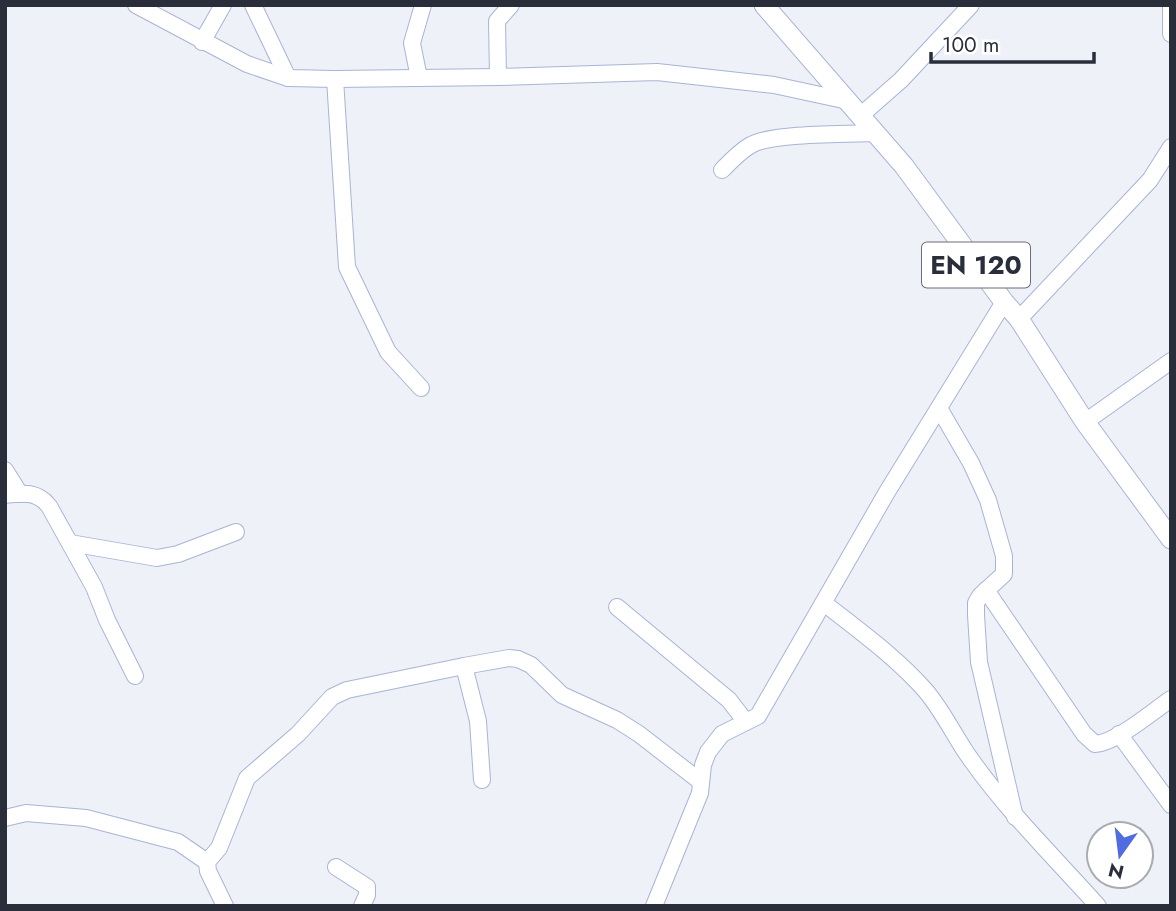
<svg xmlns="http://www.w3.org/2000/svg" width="1176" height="911" viewBox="0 0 1176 911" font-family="Jost,sans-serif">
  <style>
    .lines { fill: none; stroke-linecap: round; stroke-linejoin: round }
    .minor-casing { stroke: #a8b4d5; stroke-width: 18 }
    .major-casing { stroke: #a8b4d5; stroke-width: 21 }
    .minor { stroke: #fff; stroke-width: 16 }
    .major { stroke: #fff; stroke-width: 19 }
    .labels { text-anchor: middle; stroke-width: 5; stroke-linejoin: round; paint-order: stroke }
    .shield { fill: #fff; stroke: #6a6d76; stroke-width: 2 }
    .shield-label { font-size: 26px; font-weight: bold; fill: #2a2e3b }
  </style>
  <rect width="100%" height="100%" fill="#eff1f8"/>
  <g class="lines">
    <defs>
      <g id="minor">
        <polyline points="136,5 247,64 288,78 335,79 498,77 657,72 774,85 848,101"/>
        <polyline points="253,5 288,78"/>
        <polyline points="1171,6 1171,34"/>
        <polyline points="202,42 223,5"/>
        <polyline points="498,77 497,21 511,5"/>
        <polyline points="419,78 412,43 423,5"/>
        <polyline points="335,79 347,267 388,352 421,388"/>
        <polyline points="860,116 901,80 971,5"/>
        <path d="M722 170C731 161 740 151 751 145 771 133 849 134 875 133"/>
        <polyline points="1019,319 1150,180 1171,147"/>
        <polyline points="939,408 971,463 988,500 1004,556 1004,574 980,596 976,603 976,615 979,662 1015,817"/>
        <polyline points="1085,422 1171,361"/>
        <polyline points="5,470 20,494"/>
        <path d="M5 495C23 493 37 491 49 506L94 587 107 620 135 676"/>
        <polyline points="70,543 157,558 178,554 236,532"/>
        <path d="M986 590 1084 734 1095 744C1116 743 1153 711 1171 699"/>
        <path d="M824 603C858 630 896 657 925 690 944 712 955 738 972 761 1009 813 1055 858 1098 906"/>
        <polyline points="617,607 729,700 746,722"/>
        <polyline points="464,666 478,721 482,780"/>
        <polyline points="1119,734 1171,805"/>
        <polyline points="5,818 26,813 86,818 178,842 207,862"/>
        <polyline points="336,867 367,887 367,895 362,906"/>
        <polyline points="225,906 208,871 207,862 219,848 247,778 298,734 332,697 347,690 464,666 509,658 518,659 531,665 562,695 617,720 639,734 701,782"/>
        <polyline points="654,906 700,793 703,765 708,752 722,734 758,716 887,492 1004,302"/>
      </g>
      <polyline id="major" points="764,5 904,166 1004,302 1019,319 1085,422 1171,539"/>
    </defs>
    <use href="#minor" class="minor-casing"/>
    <use href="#major" class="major-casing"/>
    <use href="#minor" class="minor"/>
    <use href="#major" class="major"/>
  </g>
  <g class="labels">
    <rect class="shield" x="922" y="242.5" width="108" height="45" rx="5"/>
    <g class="shield-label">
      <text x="976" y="274">EN 120</text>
    </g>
  </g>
  <rect width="1176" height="911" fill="none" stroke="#2a2e3b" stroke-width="14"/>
  <g transform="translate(1120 855) rotate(194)"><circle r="33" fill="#ffffff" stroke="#aaabb1" stroke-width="2"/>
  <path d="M0-5L12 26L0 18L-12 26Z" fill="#516be0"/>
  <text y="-10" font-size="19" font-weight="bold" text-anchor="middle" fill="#2a2e3b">N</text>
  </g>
  <path d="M931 52v10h163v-10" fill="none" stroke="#2a2e3b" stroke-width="3.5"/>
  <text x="942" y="52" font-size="21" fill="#2a2e3b" stroke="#ffffff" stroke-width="5" paint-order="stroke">100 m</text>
</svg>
